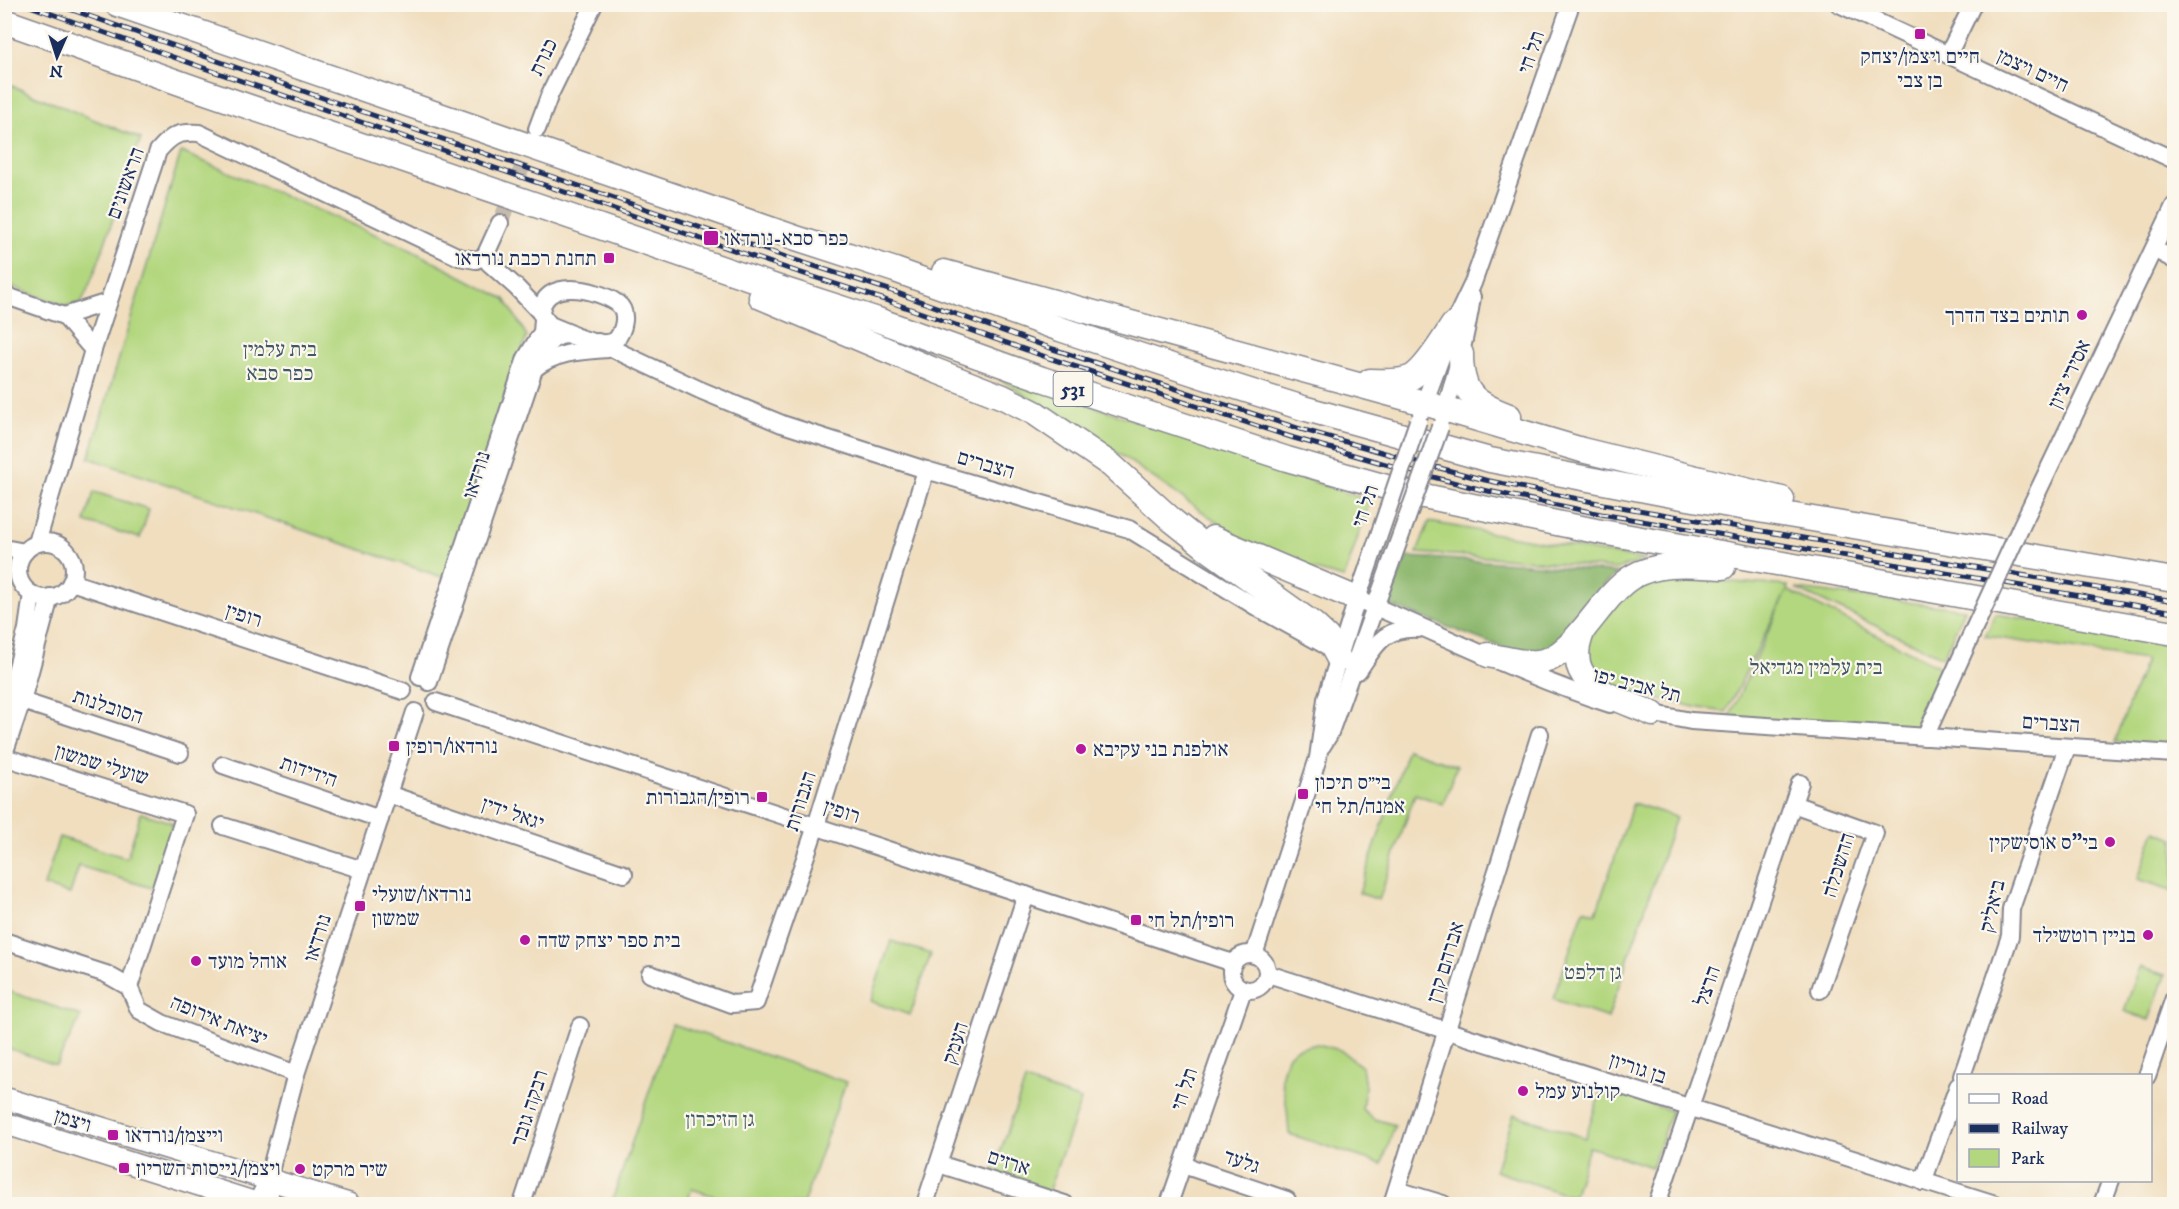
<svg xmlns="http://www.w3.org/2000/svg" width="2179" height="1209" viewBox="0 0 2179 1209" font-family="'IM FELL DW Pica','Frank Ruhl Libre',serif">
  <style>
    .green { fill: #b3d77f; stroke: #67836e; stroke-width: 1.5 }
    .forest { fill: #8eb86e; stroke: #547466; stroke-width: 1.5 }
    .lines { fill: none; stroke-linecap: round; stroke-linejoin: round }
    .minor-tunnel { stroke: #c5bbac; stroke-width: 16; stroke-dasharray: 16 8; stroke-linecap: butt }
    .minor-casing { stroke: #86868e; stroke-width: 20 }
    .major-casing { stroke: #86868e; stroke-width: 24 }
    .highway-casing { stroke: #86868e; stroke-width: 27 }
    .minor { stroke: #fff; stroke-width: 16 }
    .major { stroke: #fff; stroke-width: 21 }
    .highway { stroke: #fff; stroke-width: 24 }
    .rail-casing { stroke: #1b2f5e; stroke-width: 5 }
    .rail { stroke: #fbf7ec; stroke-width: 3; stroke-dasharray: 9; stroke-linecap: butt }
    .minor-bridge-casing { stroke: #86868e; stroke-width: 20; stroke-linecap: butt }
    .minor-bridge { stroke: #fff; stroke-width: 16 }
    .poi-dot { fill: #b5179e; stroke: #fbf7ec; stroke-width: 2 }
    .labels { text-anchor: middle; stroke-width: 4.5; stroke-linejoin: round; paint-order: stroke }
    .shield { fill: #fbf7ec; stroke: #5e6b89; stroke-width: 1.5 }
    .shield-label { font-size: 20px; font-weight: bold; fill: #1b2f5e }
    .street-label { font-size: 21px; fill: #1b2f5e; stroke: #fbf7ec }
    .poi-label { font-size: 21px; fill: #1b2f5e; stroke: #fbf7ec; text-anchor: start }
    .park-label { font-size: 21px; fill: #415966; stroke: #fbf7ec }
  </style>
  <rect width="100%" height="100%" fill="#fbf7ec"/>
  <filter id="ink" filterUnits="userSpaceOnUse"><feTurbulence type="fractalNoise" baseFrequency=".0167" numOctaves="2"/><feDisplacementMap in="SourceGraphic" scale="12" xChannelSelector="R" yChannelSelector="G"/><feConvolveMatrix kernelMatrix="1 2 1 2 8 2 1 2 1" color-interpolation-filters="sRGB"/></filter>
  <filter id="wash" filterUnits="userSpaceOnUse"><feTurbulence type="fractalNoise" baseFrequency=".008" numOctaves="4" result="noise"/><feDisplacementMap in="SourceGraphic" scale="24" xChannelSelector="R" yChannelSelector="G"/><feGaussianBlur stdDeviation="1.35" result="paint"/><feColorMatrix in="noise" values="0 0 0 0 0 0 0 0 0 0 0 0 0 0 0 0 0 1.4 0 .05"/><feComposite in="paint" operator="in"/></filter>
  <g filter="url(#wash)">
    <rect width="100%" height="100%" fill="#f0debf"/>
    <g class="green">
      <path d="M5 83 141 139C118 193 107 250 81 303L65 306 5 284Z"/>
      <polygon points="181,152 405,247 505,299 527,336 445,578 89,458"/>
      <polygon points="982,368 1370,501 1344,578 1308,568 1246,542 1122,456"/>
      <polygon points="94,492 149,509 140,538 85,522"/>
      <polygon points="1429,522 1646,560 1616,569 1504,558 1417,553"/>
      <path d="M1661 577 1788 586 1787 590 1940 667 1917 730 1729 718 1786 592 1726 712C1680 706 1638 694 1594 678L1585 643 1619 601 1638 587Z"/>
      <polygon points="1796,589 1965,609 1943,657"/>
      <polygon points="1996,614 2174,644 2174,747 2115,742 2145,660 1985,636"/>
      <polygon points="1408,749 1457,766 1443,804 1415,794 1379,900 1359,893"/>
      <polygon points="1633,803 1676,817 1608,1018 1553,999 1584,909 1596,913"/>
      <polygon points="141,813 173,823 152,888 79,866 70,894 44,886 59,837 127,858"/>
      <polygon points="2155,831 2174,838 2174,891 2138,879"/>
      <polygon points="891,941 931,954 910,1015 870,1001"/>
      <polygon points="2140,967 2165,975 2149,1020 2124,1011"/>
      <polygon points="5,990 81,1016 56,1065 5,1047"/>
      <polygon points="672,1024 846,1082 803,1204 739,1204 692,1189 686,1204 611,1204"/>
      <polygon points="1317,1044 1340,1050 1362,1067 1365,1087 1362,1109 1374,1119 1395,1125 1382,1164 1289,1134 1287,1108 1281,1078 1287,1057 1296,1049"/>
      <polygon points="1025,1081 1081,1100 1048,1192 993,1172"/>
      <polygon points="1602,1088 1671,1111 1652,1167 1589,1147 1573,1197 1495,1171 1514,1114 1585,1138"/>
    </g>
    <path class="forest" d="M1407 557 1517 563 1619 573C1595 588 1583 614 1565 634 1558 641 1550 647 1542 653L1514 652 1387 604Z"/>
  </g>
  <g filter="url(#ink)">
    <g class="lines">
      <polyline class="minor-tunnel" points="500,223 534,137"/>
      <defs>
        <g id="minor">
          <polyline points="1839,4 2174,160"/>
          <polyline points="1948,55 1973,4"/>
          <polyline points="537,129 550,94 594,4"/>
          <polyline points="2154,249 2174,260"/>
          <polyline points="485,256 489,263 516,287 540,312"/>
          <polyline points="485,256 500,223"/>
          <polyline points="4,295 64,316 93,350"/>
          <polyline points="64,316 108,302"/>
          <polyline points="598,342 700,390 782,424 926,470 1129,529 1258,608 1323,644"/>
          <path d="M534 369C555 352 581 351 608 349"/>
          <polyline points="1421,412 1453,325 1473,283 1571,4"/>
          <path d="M1443 417C1455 378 1466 338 1472 297"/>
          <polyline points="2020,529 2174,206"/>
          <circle cx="46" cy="570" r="28"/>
          <path d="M37 543 93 350 158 151C172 135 177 132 199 133L459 257 476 260 485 256"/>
          <polyline points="4,548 25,552"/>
          <polyline points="71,582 403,691"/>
          <path d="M1357 599C1441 634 1523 676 1610 704"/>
          <path d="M1358 671C1376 645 1383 627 1418 629"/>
          <polyline points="420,677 526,358 542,332 543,319"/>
          <path d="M429 682 537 360C564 310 583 353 615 341 624 331 629 312 617 303 597 289 542 276 541 314L550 325 572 334"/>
          <polyline points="22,701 180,753"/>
          <polyline points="436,702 1233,963"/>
          <polyline points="1644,712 1691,721 1782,727 2174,754"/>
          <polyline points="4,717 27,629 32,594"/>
          <polyline points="1925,737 1974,629"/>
          <polyline points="1322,746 1329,735 1407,518"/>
          <polyline points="4,754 22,701 50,597"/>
          <polyline points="4,757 185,814 129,987"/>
          <polyline points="223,765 380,819"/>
          <polyline points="388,794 624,874"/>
          <polyline points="1793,804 1875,833 1820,990"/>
          <polyline points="223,826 363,870"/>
          <polyline points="4,941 106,974 129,987 139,1010 162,1023 296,1074"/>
          <circle cx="1249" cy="972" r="18"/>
          <polyline points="1254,955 1318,758 1326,699 1357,599 1387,512"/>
          <polyline points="650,974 732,1004 756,1002 816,826 926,470"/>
          <polyline points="1268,974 1995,1204"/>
          <polyline points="1962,1076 2010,936 2011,909 2067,747"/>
          <polyline points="2147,1076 2174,998"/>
          <polyline points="939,1164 1065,1204"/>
          <polyline points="1183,1165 1287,1200"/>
          <polyline points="268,1179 271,1204"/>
          <polyline points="1923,1182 1958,1086"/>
          <polyline points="1397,1190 1443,1204"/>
          <polyline points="256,1204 268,1179 296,1074 415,712"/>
          <polyline points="522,1204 580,1026"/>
          <polyline points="925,1204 1026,895"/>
          <polyline points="1169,1204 1243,990"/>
          <polyline points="1392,1204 1540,734"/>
          <polyline points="1657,1204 1800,783"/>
          <polyline points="2102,1204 2111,1180"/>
        </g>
        <g id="major">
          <polyline points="4,1098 349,1204"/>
          <polyline points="4,1123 259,1204"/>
        </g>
        <g id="highway">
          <polyline points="117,4 796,238 895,270 1060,329 1202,376 1303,408 1490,460 1682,497 2174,580"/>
          <polyline points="4,21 197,89 779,288 878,320 1042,379 1287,459 1404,492 1596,531 2174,633"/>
          <polyline points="944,272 1424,403 1582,450 1782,499"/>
          <polyline points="761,297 934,370 1003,397 1035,413 1111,465 1173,521 1208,549 1313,624 1327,637 1339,659"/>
          <path d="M1461 354C1461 394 1474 403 1509 416"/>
          <path d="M1370 381C1383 381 1400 383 1412 377 1427 368 1443 340 1453 325"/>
          <polyline points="1213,538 1357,599"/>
          <path d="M1583 630C1559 686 1614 696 1653 714"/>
          <path d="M1488 655C1504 658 1521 664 1538 662 1574 659 1600 596 1632 577 1659 561 1694 566 1723 567"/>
        </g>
      </defs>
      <use href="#minor" class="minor-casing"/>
      <use href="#major" class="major-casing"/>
      <use href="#highway" class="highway-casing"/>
      <use href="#minor" class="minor"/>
      <use href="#major" class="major"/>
      <use href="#highway" class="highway"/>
      <defs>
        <g id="rail">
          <polyline points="24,4 204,68 786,268 885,300 1049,358 1294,438 1410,471 1483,490 1601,514 2174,612"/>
          <polyline points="55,4 323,98 789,258 889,290 1053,349 1297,428 1413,461 1485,480 1603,504 2174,601"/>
        </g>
      </defs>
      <use href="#rail" class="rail-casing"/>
      <use href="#rail" class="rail"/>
      <defs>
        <g id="minor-bridge">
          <polyline points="1387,512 1418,421"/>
          <polyline points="1407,518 1440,427"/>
          <polyline points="1974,629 2020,529"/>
        </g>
      </defs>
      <use href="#minor-bridge" class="minor-bridge-casing"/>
      <use href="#minor-bridge" class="minor-bridge"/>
    </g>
  </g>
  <g class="poi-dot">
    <rect x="1914" y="28" width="12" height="12" rx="3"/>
    <rect x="703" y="230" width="16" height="16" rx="3"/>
    <rect x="603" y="252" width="12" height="12" rx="3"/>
    <circle cx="2082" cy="315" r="6"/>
    <rect x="388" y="740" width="12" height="12" rx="3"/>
    <circle cx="1081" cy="749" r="6"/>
    <rect x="1297" y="788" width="12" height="12" rx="3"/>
    <rect x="756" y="791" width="12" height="12" rx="3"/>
    <circle cx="2110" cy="842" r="6"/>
    <rect x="354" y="900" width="12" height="12" rx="3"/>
    <rect x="1130" y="914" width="12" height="12" rx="3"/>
    <circle cx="2148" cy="935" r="6"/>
    <circle cx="525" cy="940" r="6"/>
    <circle cx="196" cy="961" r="6"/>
    <circle cx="1523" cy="1091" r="6"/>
    <rect x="107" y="1129" width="12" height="12" rx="3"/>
    <rect x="118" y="1162" width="12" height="12" rx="3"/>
    <circle cx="300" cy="1169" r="6"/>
  </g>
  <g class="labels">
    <rect class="shield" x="1053.5" y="372" width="39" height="34" rx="4.5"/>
    <g class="shield-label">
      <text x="1073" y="396">531</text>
    </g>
    <g class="street-label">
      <text transform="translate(1531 52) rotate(-71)" y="7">תל חי</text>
      <text transform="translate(543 57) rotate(-64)" y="7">כנרת</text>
      <text transform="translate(2033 70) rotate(25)" y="7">חיים ויצמן</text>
      <text transform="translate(125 183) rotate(-70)" y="7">הראשונים</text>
      <text transform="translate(2069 374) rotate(-65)" y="7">אסירי ציון</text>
      <text transform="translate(986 464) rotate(16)" y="7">הצברים</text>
      <text transform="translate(476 475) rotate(-72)" y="7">נורדאו</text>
      <text transform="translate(1365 506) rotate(-71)" y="7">תל חי</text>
      <text transform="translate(244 615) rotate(18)" y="7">רופין</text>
      <text transform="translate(1637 685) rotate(14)" y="7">תל אביב יפו</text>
      <text transform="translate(108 706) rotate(18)" y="7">הסובלנות</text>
      <text transform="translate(2051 723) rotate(4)" y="7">הצברים</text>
      <text transform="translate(102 764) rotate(17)" y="7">שועלי שמשון</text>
      <text transform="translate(309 771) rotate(19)" y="7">הידידות</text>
      <text transform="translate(800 801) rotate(-72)" y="7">הגבורות</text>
      <text transform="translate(842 811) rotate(18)" y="7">רופין</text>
      <text transform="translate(513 813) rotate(19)" y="7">יגאל ידין</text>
      <text transform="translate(1838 865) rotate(-73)" y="7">ההשכלה</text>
      <text transform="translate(1992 906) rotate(-77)" y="7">ביאליק</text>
      <text transform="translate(317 938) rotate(-72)" y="7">נורדאו</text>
      <text transform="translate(1445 962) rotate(-73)" y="7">אברהם קרן</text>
      <text transform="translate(1707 986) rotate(-71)" y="7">הרצל</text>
      <text transform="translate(219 1020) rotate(22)" y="7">יציאת אירופה</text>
      <text transform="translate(955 1043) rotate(-72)" y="7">העמק</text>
      <text transform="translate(1638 1068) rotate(18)" y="7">בן גוריון</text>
      <text transform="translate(1184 1089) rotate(-71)" y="7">תל חי</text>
      <text transform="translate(529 1108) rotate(-72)" y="7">רבקה גובר</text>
      <text transform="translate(73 1120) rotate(17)" y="7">ויצמן</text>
      <text transform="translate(1242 1161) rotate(19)" y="7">גלעד</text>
      <text transform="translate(1009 1162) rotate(18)" y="7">ארזים</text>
    </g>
    <g class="poi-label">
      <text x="1920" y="63" text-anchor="middle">חיים ויצמן/יצחק<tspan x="1920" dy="24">בן צבי</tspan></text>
      <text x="724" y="245">כפר סבא-נורדאו</text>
      <text x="597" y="265" text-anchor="end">תחנת רכבת נורדאו</text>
      <text x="2070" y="322" text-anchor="end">תותים בצד הדרך</text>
      <text x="406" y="753">נורדאו/רופין</text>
      <text x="1093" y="756">אולפנת בני עקיבא</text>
      <text x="1315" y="789">בי״ס תיכון<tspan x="1315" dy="24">אמנה/תל חי</tspan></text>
      <text x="750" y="804" text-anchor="end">רופין/הגבורות</text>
      <text x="2098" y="849" text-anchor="end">בי"ס אוסישקין</text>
      <text x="372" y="901">נורדאו/שועלי<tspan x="372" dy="24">שמשון</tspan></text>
      <text x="1148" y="927">רופין/תל חי</text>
      <text x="2136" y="942" text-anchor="end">בניין רוטשילד</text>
      <text x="537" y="947">בית ספר יצחק שדה</text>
      <text x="208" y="968">אוהל מועד</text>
      <text x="1535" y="1098">קולנוע עמל</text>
      <text x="125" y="1142">וייצמן/נורדאו</text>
      <text x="136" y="1175">ויצמן/גייסות השריון</text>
      <text x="312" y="1176">שיר מרקט</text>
    </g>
    <g class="park-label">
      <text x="280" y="356">בית עלמין<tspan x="280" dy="24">כפר סבא</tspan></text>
      <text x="1816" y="674">בית עלמין מגדיאל</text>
      <text x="1593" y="979">גן דלפט</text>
      <text x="720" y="1126">גן הזיכרון</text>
    </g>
  </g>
  <rect width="2179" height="1209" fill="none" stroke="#fbf7ec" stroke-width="24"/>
  <rect x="1957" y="1074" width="195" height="108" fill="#fbf7ec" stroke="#a1a7b3" stroke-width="1.5"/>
  <rect x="1969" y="1094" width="30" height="9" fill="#ffffff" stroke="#a1a7b3" stroke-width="1.5"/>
  <text x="2011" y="1104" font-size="18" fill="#1b2f5e">Road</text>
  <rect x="1969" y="1124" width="30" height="9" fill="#1b2f5e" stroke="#a1a7b3" stroke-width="1.5"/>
  <text x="2011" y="1134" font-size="18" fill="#1b2f5e">Railway</text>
  <rect x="1969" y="1149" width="30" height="18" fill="#b3d77f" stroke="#a1a7b3" stroke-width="1.5"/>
  <text x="2011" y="1164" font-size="18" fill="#1b2f5e">Park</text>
  <g transform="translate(57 57) rotate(183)" stroke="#fbf7ec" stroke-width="4.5" paint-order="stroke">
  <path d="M0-4.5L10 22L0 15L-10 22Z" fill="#1b2f5e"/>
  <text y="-9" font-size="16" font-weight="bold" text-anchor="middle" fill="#1b2f5e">N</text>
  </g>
</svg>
